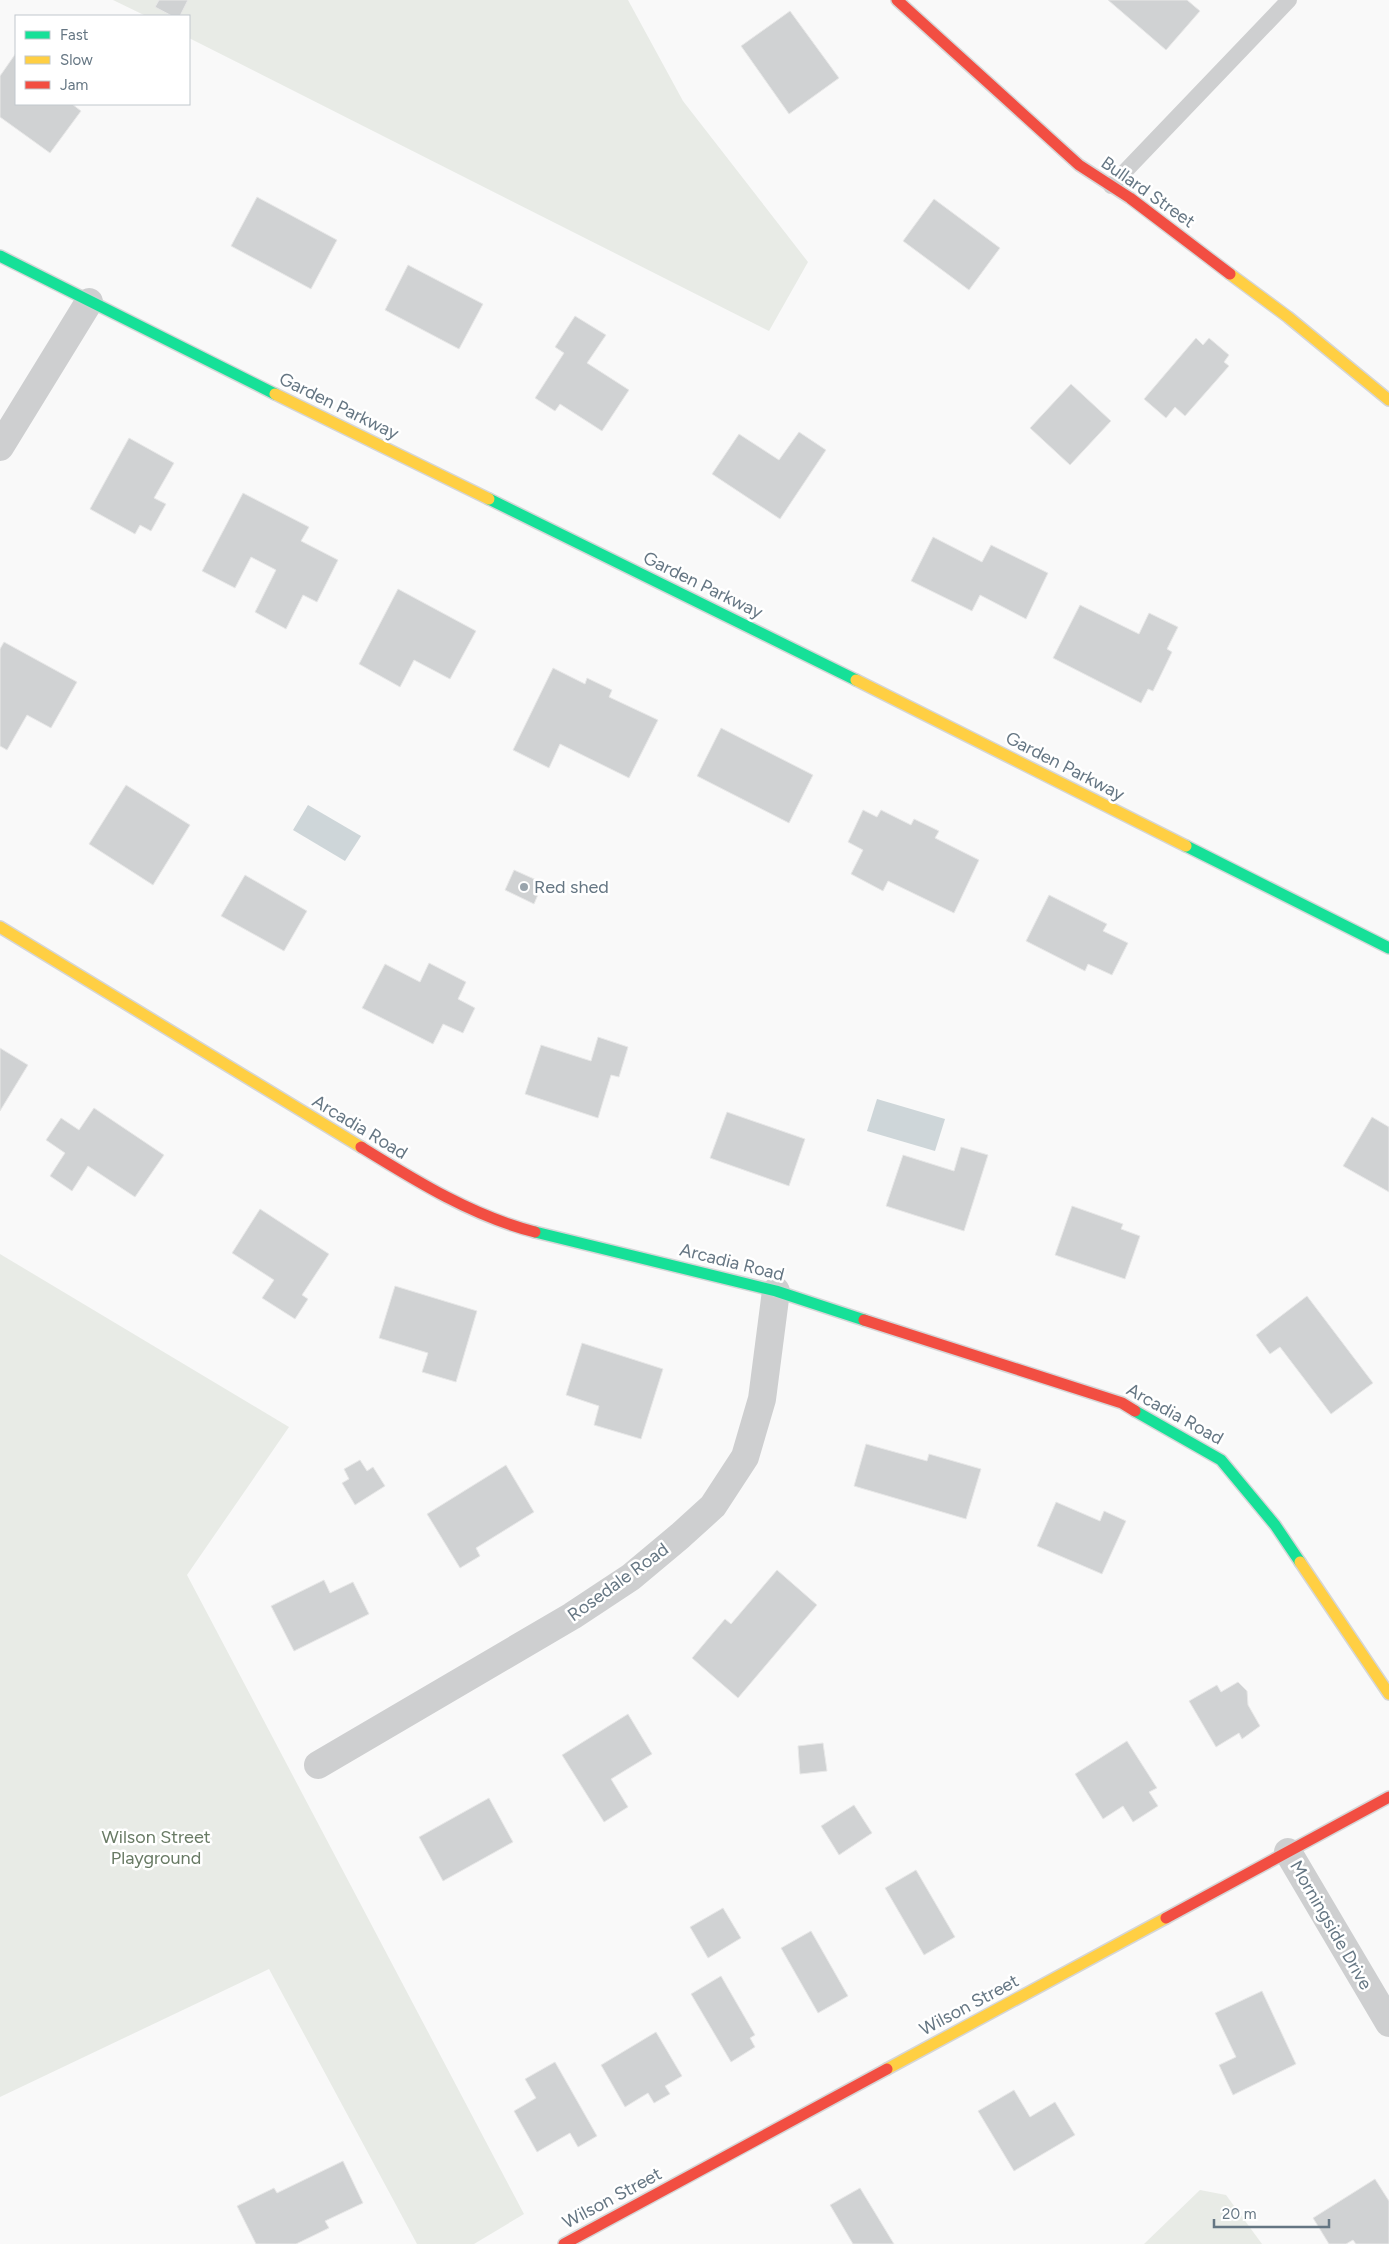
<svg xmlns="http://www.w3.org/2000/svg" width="1389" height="2244" viewBox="0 0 1389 2244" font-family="Figtree,sans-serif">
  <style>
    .green { fill: #e8ebe6 }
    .water { fill: #ced6d9 }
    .building { fill: #d0d2d3; stroke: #e8e8e8 }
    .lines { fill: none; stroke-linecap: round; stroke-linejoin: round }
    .fast-casing { stroke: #d5d6d7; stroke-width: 14 }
    .slow-casing { stroke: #d5d6d7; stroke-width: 14 }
    .jam-casing { stroke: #d5d6d7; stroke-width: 14 }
    .lane { stroke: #cecfd0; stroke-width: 16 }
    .street { stroke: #cecfd0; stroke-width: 28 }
    .fast { stroke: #16e098; stroke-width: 11 }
    .slow { stroke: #ffcf43; stroke-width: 11 }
    .jam { stroke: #f24e42; stroke-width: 11 }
    .poi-dot { fill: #99a4ac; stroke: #fff; stroke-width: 2 }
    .labels { text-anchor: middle; stroke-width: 5; stroke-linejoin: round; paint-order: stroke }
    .street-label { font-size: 18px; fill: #657683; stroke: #fff }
    .poi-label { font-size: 18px; fill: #657683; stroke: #fff; text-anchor: start }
    .park-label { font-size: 18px; fill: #687a64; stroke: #fff }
  </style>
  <rect width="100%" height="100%" fill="#f9f9f9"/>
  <g class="green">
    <polygon points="113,0 628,0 683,101 808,262 769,331 189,38 189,16 146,16"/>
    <polygon points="0,1254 289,1427 187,1575 524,2214 474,2244 417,2244 269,1969 0,2097"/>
    <polygon points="1200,2190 1226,2195 1262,2244 1144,2244"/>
  </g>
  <g class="water">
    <polygon points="308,805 361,836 345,861 293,830"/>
    <polygon points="877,1099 945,1119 935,1151 867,1131"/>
  </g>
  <g class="building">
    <polygon points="159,0 188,0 180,16 172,16 155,7"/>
    <polygon points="1108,0 1187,0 1200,11 1166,50"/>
    <polygon points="790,11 839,78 789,114 741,46"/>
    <polygon points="16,53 16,104 72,104 81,111 50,153 0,117 0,76"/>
    <polygon points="257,197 337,240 311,289 231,246"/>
    <polygon points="934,199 1000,248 969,290 903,241"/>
    <polygon points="408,265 483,304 459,349 385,310"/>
    <polygon points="575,316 606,335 587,363 629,390 602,431 560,404 555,411 535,398 564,353 555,347"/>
    <polygon points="1196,338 1203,345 1209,338 1229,355 1224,362 1229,366 1185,416 1175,407 1166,418 1144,399"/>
    <polygon points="1071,384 1111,421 1070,465 1030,428"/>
    <polygon points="799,432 826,450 780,519 712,474 739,434 779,460"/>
    <polygon points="129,438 174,463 154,498 166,504 151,531 140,525 135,534 90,509"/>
    <polygon points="243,493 309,527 301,541 338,560 317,602 303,595 286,629 255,612 276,570 251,557 235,588 202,571"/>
    <polygon points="933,537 982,562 991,545 1048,573 1026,619 980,595 972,611 911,581"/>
    <polygon points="398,589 476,631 450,679 414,660 400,687 359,664"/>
    <polygon points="1080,605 1139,634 1149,613 1178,627 1167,649 1172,652 1153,691 1148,689 1141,703 1053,658"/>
    <polygon points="4,642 77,682 51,728 27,715 7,750 0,746 0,649"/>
    <polygon points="553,668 585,684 587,678 612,690 609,697 658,720 629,778 560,744 549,768 513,750"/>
    <polygon points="721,728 813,775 789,823 697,776"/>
    <polygon points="126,785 190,825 153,885 89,844"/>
    <polygon points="863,810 877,817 881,810 911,825 914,819 939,831 935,838 979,860 954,913 888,881 883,891 851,874 863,850 848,842"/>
    <polygon points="514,870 543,883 534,904 505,890"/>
    <polygon points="245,875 307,911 284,951 221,916"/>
    <polygon points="1049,895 1107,924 1103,931 1128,943 1112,975 1088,964 1085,971 1026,941"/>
    <polygon points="429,963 466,982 458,999 475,1008 463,1033 443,1024 433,1044 362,1008 385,964 420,982"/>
    <polygon points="598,1037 628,1047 619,1077 611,1075 598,1118 525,1094 541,1045 591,1061"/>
    <polygon points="0,1048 28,1065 0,1111"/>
    <polygon points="94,1108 164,1155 135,1197 88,1166 72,1191 50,1176 65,1153 46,1140 61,1118 79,1130"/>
    <polygon points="727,1112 805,1139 789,1186 710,1158"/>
    <polygon points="1372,1117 1389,1127 1389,1192 1343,1166"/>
    <polygon points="961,1147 988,1155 964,1231 886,1206 903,1155 954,1171"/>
    <polygon points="1072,1206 1123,1224 1121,1229 1140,1236 1125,1279 1055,1255"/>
    <polygon points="260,1209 329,1254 302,1295 308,1299 295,1319 262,1298 274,1280 232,1253"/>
    <polygon points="395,1286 477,1311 456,1382 422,1372 428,1353 379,1338"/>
    <polygon points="1307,1296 1373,1383 1331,1414 1280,1347 1270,1354 1256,1335"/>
    <polygon points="582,1343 663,1369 641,1439 594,1425 599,1406 566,1395"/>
    <polygon points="866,1444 927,1461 929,1454 981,1469 966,1519 854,1486"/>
    <polygon points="360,1460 367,1471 373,1467 385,1486 355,1505 342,1483 349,1479 344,1469"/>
    <polygon points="506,1465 534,1512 476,1548 480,1556 460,1568 427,1514"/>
    <polygon points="1056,1502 1100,1521 1104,1511 1126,1521 1102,1574 1037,1546"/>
    <polygon points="777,1570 817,1605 738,1698 692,1658 725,1619 731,1624"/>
    <polygon points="324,1580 330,1593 353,1582 369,1614 294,1651 271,1606"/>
    <polygon points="1238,1682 1247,1691 1248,1705 1260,1726 1242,1739 1239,1733 1216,1747 1189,1701 1217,1685 1221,1692"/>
    <polygon points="628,1714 652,1754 611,1779 628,1807 604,1822 562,1755"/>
    <polygon points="1127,1741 1157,1788 1149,1792 1158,1806 1133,1822 1123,1806 1103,1819 1075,1774"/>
    <polygon points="823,1743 827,1771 800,1774 798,1746"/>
    <polygon points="489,1798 513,1842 443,1881 419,1837"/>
    <polygon points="854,1805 872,1833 839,1855 821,1826"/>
    <polygon points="916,1870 955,1937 924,1955 885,1888"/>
    <polygon points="723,1908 741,1938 708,1958 690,1927"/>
    <polygon points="811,1931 848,1996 818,2013 781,1948"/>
    <polygon points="721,1976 755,2035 750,2038 755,2047 731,2062 691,1994"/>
    <polygon points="1262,1991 1296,2064 1233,2095 1219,2065 1236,2057 1215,2013"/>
    <polygon points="656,2032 682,2076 665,2086 670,2094 654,2103 648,2093 625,2107 601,2065"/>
    <polygon points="555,2062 597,2136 578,2147 570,2133 537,2152 514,2111 536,2098 525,2079"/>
    <polygon points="1014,2090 1030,2117 1055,2102 1075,2135 1014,2171 978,2111"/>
    <polygon points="343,2161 363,2203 325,2221 329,2228 296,2244 256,2244 237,2206 274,2188 277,2193"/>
    <polygon points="1375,2179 1389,2201 1389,2244 1356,2244 1353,2240 1346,2244 1329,2244 1313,2218"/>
    <polygon points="860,2188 894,2244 853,2244 830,2205"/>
  </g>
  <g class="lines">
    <defs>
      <g id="fast">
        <polyline points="0,256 275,394"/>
        <polyline points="489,499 856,680"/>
        <polyline points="1186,846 1389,948"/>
        <polyline points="535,1232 776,1291 864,1320"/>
        <polyline points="1135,1411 1221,1460 1275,1525 1300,1562"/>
      </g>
      <g id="slow">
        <polyline points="1230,274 1288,317 1389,400"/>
        <polyline points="275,394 489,499"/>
        <polyline points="856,680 1186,846"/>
        <polyline points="0,927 361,1147"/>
        <polyline points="1300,1562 1389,1694"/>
        <polyline points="887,2069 1166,1918"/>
      </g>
      <g id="jam">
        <polyline points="897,0 1079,165 1130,198 1230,274"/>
        <path d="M361 1147C416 1181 472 1216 535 1232"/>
        <polyline points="864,1320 1122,1403 1135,1411"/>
        <polyline points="1166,1918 1389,1797"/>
        <polyline points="564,2244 887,2069"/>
      </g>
    </defs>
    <use href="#fast" class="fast-casing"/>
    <use href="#slow" class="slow-casing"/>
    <use href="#jam" class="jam-casing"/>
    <polyline class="lane" points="1111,186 1289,0"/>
    <g class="street">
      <polyline points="0,447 89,302"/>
      <polyline points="318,1765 572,1616 631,1577 680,1536 713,1506 745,1457 762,1399 776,1291"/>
      <polyline points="1288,1852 1389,2023"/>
    </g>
    <use href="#fast" class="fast"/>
    <use href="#slow" class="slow"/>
    <use href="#jam" class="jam"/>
  </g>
  <circle class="poi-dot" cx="524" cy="887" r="5"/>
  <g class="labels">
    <g class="street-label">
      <text transform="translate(1148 192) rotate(35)" y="6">Bullard Street</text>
      <text transform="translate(339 406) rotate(26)" y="6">Garden Parkway</text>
      <text transform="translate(703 585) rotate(26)" y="6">Garden Parkway</text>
      <text transform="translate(1065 766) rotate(27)" y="6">Garden Parkway</text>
      <text transform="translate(360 1127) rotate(31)" y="6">Arcadia Road</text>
      <text transform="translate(732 1262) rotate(14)" y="6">Arcadia Road</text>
      <text transform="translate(1175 1414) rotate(29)" y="6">Arcadia Road</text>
      <text transform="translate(618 1582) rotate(-36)" y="6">Rosedale Road</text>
      <text transform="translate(1331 1925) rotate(60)" y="6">Morningside Drive</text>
      <text transform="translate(969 2005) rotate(-28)" y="6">Wilson Street</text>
      <text transform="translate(612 2198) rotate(-28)" y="6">Wilson Street</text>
    </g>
    <g class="poi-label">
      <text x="534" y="893">Red shed</text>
    </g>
    <g class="park-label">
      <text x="156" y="1843">Wilson Street<tspan x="156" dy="21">Playground</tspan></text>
    </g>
  </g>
  <rect x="15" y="15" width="175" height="90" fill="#ffffff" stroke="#c1c8cd"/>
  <rect x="25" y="31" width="25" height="8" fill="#16e098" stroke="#c1c8cd"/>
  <text x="60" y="40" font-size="15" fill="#657683">Fast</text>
  <rect x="25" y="56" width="25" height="8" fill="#ffcf43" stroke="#c1c8cd"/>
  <text x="60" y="65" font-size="15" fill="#657683">Slow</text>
  <rect x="25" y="81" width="25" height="8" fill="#f24e42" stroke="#c1c8cd"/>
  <text x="60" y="90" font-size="15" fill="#657683">Jam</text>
  <path d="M1214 2219v8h115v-8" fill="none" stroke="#657683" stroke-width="2.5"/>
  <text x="1222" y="2219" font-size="15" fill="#657683" stroke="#ffffff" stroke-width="4" paint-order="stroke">20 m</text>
</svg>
